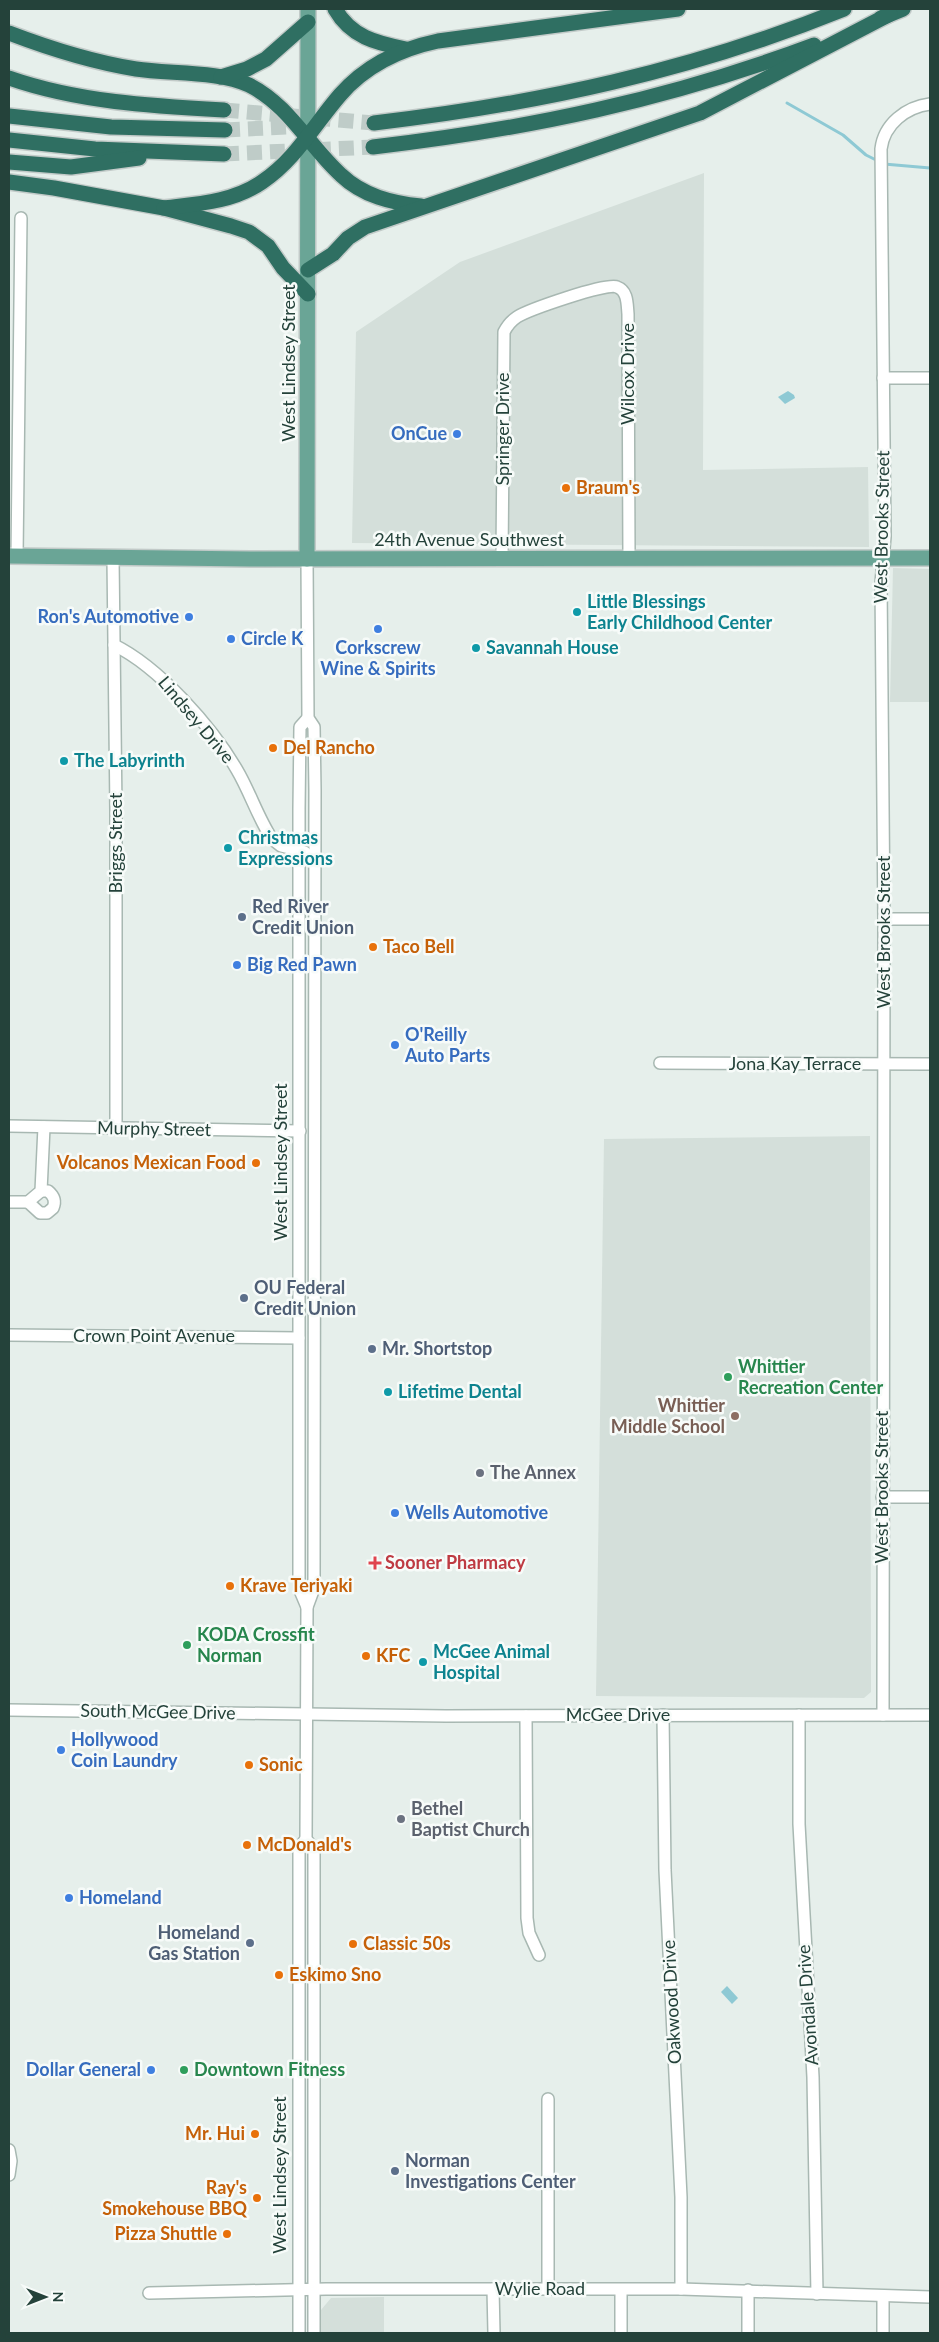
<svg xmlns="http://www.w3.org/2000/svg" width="939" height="2342" viewBox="0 0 939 2342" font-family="Lato,sans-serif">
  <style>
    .built { fill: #d4dfda }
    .water { fill: #8ec9d4 }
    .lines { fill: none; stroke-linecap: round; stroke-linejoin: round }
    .stream { stroke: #8ec9d4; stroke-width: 3 }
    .highway-tunnel { stroke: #bfccc8; stroke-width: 15; stroke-dasharray: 15 8; stroke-linecap: butt }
    .minor-casing { stroke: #a8b8b2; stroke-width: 14 }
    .major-casing { stroke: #c2cac8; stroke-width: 18 }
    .highway-casing { stroke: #c2cac8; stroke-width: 18 }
    .minor { stroke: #fff; stroke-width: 11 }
    .major { stroke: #6aa596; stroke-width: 15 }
    .highway { stroke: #2f6f62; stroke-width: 15 }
    .shop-dot { fill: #3f7fe0; stroke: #f7fbf9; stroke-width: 2 }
    .food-dot { fill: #e8710a; stroke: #f7fbf9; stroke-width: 2 }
    .culture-dot { fill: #0f9aa8; stroke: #f7fbf9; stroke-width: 2 }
    .service-dot { fill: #5c6f8a; stroke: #f7fbf9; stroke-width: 2 }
    .leisure-dot { fill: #2e9e5b; stroke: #f7fbf9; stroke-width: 2 }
    .education-dot { fill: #8d6e63; stroke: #f7fbf9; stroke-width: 2 }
    .worship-dot { fill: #6b7280; stroke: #f7fbf9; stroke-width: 2 }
    .health-dot { fill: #e0444e; stroke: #f7fbf9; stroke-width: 2 }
    .labels { text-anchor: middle; stroke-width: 5; stroke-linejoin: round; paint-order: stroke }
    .street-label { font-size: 18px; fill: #24423a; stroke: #f7fbf9 }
    .shop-label { font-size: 18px; font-weight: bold; fill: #366cbe; stroke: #f7fbf9; text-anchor: start }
    .food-label { font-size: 18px; font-weight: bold; fill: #c56008; stroke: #f7fbf9; text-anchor: start }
    .culture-label { font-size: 18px; font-weight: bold; fill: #0d838f; stroke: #f7fbf9; text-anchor: start }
    .service-label { font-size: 18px; font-weight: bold; fill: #4e5e75; stroke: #f7fbf9; text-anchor: start }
    .leisure-label { font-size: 18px; font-weight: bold; fill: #27864d; stroke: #f7fbf9; text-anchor: start }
    .education-label { font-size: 18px; font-weight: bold; fill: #785e54; stroke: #f7fbf9; text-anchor: end }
    .worship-label { font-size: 18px; font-weight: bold; fill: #5b616d; stroke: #f7fbf9; text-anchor: start }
    .health-label { font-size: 18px; font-weight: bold; fill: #be3a42; stroke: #f7fbf9; text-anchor: start }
  </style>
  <rect width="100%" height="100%" fill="#e6efeb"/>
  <g class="built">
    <polygon points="704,173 703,470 868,467 869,547 352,543 356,332 460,262"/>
    <polygon points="893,568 930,569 930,702 890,702"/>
    <polygon points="870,1136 871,1692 864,1698 596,1696 604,1139"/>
    <polygon points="384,2297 384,2333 321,2333 321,2310 331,2298"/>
  </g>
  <g class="water">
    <polygon points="788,391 794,395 795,398 785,404 778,397"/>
    <polygon points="727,1986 738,1998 732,2004 721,1992"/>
  </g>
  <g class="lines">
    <g class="stream">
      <polyline points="787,103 843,135 866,155 878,161"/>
      <polyline points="884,164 930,168"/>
    </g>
    <g class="highway-tunnel">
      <polyline points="224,110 374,123"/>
      <polyline points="225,130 308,126"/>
      <polyline points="224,154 373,147"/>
    </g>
    <defs>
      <g id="minor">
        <polyline points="883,378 930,378"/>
        <polyline points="17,556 21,218"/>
        <polyline points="113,558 116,811 116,1129"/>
        <path d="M502 558 504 332C507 326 511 321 517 317 528 310 607 282 617 287 628 291 627 304 628 314L629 559"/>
        <polyline points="307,559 308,718 314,727 315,790 314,1576 314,1588 307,1607 306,1839 314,1849 314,2333"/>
        <path d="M114 645C159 667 212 727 237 770 250 792 258 818 272 839L281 846 305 852"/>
        <polyline points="884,919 930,919"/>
        <polyline points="660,1063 930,1064"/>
        <polyline points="9,1126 300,1131"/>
        <polyline points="9,1202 28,1202 41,1191 44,1127"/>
        <path d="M28 1202 40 1213H47L53 1208C56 1201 54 1196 48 1191H41"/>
        <polyline points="9,1335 299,1338"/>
        <polyline points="882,1497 930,1497"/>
        <polyline points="307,1607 299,1588 299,809 300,727 308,718"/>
        <polyline points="9,1710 446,1716 930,1715"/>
        <polyline points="663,1715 665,1870 681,2197 681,2289"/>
        <polyline points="799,1715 799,1824 813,2077 817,2294"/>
        <path d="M883 1715 884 919 881 583 885 537 881 149C884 124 906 107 930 104"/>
        <polyline points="526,1716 527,1918 529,1933 539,1955"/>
        <polyline points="9,2150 11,2161 9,2175"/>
        <polyline points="493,2289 494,2333"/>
        <polyline points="548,2289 548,2099"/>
        <polyline points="149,2293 326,2289 681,2289 930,2297"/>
        <polyline points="299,2333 299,1848 306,1839"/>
        <polyline points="621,2333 621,2290"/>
        <polyline points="748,2333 748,2290"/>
        <polyline points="883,2333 883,2297"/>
      </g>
      <g id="major">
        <polyline points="9,556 250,559 930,558"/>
        <polyline points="307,559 308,9"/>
      </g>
      <g id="highway">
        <path d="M335 9C351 37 376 43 406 49"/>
        <polyline points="881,18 903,9"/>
        <path d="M9 33C51 49 92 62 136 69 169 74 220 71 249 85 289 105 309 146 341 175 363 196 392 203 421 206"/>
        <polyline points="221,77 247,69 266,59 308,22"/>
        <path d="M9 78C78 102 151 106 224 110"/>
        <polyline points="9,116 111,127 225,130"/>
        <path d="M374 123C537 104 691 71 844 9"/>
        <polyline points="9,140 95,149 224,154"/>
        <path d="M373 147C528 129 667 100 814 45"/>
        <polyline points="9,162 71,167 139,158"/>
        <polyline points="9,182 54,188 164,208 231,226 249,232 268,246 283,268 308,294"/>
        <path d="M164 208C197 204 233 202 262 182 296 159 314 125 340 95 366 65 400 49 438 41L678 9"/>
        <polyline points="308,270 333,254 348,238 365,227 700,113 890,14"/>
      </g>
    </defs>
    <use href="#minor" class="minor-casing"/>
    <use href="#major" class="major-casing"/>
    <use href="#highway" class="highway-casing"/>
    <use href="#minor" class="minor"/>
    <use href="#major" class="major"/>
    <use href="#highway" class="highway"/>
  </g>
  <g class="shop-dot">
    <circle cx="457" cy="434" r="5"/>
    <circle cx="189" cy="617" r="5"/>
    <circle cx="378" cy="629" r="5"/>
    <circle cx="231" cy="639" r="5"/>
    <circle cx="237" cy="965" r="5"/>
    <circle cx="395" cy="1045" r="5"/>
    <circle cx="395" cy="1513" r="5"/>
    <circle cx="61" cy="1750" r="5"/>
    <circle cx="69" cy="1898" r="5"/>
    <circle cx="151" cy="2070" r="5"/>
  </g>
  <g class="food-dot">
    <circle cx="566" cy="488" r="5"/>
    <circle cx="273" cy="748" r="5"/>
    <circle cx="373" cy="947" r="5"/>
    <circle cx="256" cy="1163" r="5"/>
    <circle cx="230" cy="1586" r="5"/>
    <circle cx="366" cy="1656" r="5"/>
    <circle cx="249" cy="1765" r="5"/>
    <circle cx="247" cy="1845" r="5"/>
    <circle cx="353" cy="1944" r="5"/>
    <circle cx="279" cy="1975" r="5"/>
    <circle cx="255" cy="2134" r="5"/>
    <circle cx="257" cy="2198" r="5"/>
    <circle cx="227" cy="2234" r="5"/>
  </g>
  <g class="culture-dot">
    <circle cx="577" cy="612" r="5"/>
    <circle cx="476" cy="648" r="5"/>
    <circle cx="64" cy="761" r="5"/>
    <circle cx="228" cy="848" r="5"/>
    <circle cx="388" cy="1392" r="5"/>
    <circle cx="423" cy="1662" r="5"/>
  </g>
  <g class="service-dot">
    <circle cx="242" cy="917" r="5"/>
    <circle cx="244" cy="1298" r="5"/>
    <circle cx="372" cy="1349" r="5"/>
    <circle cx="250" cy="1943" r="5"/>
    <circle cx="395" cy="2171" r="5"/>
  </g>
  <g class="leisure-dot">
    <circle cx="728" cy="1377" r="5"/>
    <circle cx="187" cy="1645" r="5"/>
    <circle cx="184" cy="2070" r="5"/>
  </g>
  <circle class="education-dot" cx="735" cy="1416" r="5"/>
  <g class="worship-dot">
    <circle cx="480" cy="1473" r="5"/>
    <circle cx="401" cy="1819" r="5"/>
  </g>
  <path class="health-dot" d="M372.5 1555.5h5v5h5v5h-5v5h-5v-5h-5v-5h5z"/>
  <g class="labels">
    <g class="street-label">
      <text transform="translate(289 363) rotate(-90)" y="6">West Lindsey Street</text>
      <text transform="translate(628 374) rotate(-90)" y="6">Wilcox Drive</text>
      <text transform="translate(503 429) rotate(-90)" y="6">Springer Drive</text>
      <text transform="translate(882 527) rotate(-89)" y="6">West Brooks Street</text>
      <text x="469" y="546">24th Avenue Southwest</text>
      <text transform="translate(196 720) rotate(50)" y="6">Lindsey Drive</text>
      <text transform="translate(116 843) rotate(-90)" y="6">Briggs Street</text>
      <text transform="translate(884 932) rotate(-90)" y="6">West Brooks Street</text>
      <text x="795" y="1070">Jona Kay Terrace</text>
      <text transform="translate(154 1129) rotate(1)" y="6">Murphy Street</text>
      <text transform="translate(281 1162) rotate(-90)" y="6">West Lindsey Street</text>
      <text x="154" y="1342">Crown Point Avenue</text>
      <text transform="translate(882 1487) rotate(-90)" y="6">West Brooks Street</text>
      <text transform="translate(158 1712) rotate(1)" y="6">South McGee Drive</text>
      <text x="618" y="1721">McGee Drive</text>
      <text transform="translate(672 2002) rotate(-93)" y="6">Oakwood Drive</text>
      <text transform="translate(808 2005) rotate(-94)" y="6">Avondale Drive</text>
      <text transform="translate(280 2175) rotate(-90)" y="6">West Lindsey Street</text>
      <text x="540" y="2295">Wylie Road</text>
    </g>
    <g class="shop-label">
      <text x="447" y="440" text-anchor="end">OnCue</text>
      <text x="179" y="623" text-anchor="end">Ron's Automotive</text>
      <text x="241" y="645">Circle K</text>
      <text x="378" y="654" text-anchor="middle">Corkscrew<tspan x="378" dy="21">Wine &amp; Spirits</tspan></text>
      <text x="247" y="971">Big Red Pawn</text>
      <text x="405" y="1041">O'Reilly<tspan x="405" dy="21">Auto Parts</tspan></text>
      <text x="405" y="1519">Wells Automotive</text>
      <text x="71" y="1746">Hollywood<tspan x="71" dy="21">Coin Laundry</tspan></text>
      <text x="79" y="1904">Homeland</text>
      <text x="141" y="2076" text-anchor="end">Dollar General</text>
    </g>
    <g class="food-label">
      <text x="576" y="494">Braum's</text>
      <text x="283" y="754">Del Rancho</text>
      <text x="383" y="953">Taco Bell</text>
      <text x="246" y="1169" text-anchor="end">Volcanos Mexican Food</text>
      <text x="240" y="1592">Krave Teriyaki</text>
      <text x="376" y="1662">KFC</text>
      <text x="259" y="1771">Sonic</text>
      <text x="257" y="1851">McDonald's</text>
      <text x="363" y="1950">Classic 50s</text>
      <text x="289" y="1981">Eskimo Sno</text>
      <text x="245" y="2140" text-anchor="end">Mr. Hui</text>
      <text x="247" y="2194" text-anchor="end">Ray's<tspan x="247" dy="21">Smokehouse BBQ</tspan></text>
      <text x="217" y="2240" text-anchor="end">Pizza Shuttle</text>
    </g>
    <g class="culture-label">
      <text x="587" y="608">Little Blessings<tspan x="587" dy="21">Early Childhood Center</tspan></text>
      <text x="486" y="654">Savannah House</text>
      <text x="74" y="767">The Labyrinth</text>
      <text x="238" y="844">Christmas<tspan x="238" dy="21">Expressions</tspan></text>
      <text x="398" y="1398">Lifetime Dental</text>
      <text x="433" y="1658">McGee Animal<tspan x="433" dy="21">Hospital</tspan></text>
    </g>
    <g class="service-label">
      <text x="252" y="913">Red River<tspan x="252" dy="21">Credit Union</tspan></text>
      <text x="254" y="1294">OU Federal<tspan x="254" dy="21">Credit Union</tspan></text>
      <text x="382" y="1355">Mr. Shortstop</text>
      <text x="240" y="1939" text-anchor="end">Homeland<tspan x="240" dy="21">Gas Station</tspan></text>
      <text x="405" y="2167">Norman<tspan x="405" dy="21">Investigations Center</tspan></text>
    </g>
    <g class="leisure-label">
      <text x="738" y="1373">Whittier<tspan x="738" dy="21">Recreation Center</tspan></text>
      <text x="197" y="1641">KODA Crossfit<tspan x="197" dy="21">Norman</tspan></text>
      <text x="194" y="2076">Downtown Fitness</text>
    </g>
    <g class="education-label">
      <text x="725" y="1412">Whittier<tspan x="725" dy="21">Middle School</tspan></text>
    </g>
    <g class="worship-label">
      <text x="490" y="1479">The Annex</text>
      <text x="411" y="1815">Bethel<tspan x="411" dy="21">Baptist Church</tspan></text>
    </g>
    <g class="health-label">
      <text x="385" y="1569">Sooner Pharmacy</text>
    </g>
  </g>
  <rect width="939" height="2342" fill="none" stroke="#24423a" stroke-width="20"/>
  <g transform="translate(45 2297) rotate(90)" stroke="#f7fbf9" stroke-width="4" paint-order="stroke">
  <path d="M0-4L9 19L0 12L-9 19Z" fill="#24423a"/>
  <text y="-8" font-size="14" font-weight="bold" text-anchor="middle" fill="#24423a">N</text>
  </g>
</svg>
